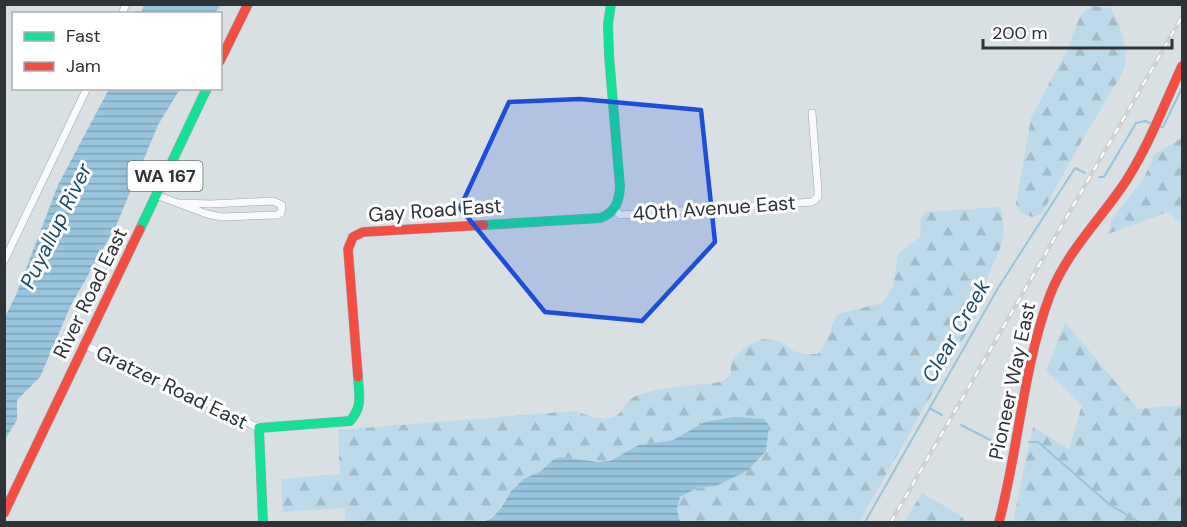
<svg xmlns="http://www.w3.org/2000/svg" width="1187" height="527" viewBox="0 0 1187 527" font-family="'DM Sans',sans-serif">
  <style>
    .forest { fill: url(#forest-firs) }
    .water { fill: url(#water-rules) }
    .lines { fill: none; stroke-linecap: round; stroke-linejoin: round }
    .stream { stroke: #98c5de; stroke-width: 2 }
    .street-casing { stroke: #9ea4a7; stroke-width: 8 }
    .fast-casing { stroke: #9ea4a7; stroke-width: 10 }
    .jam-casing { stroke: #9ea4a7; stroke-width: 10 }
    .street { stroke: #f9fafb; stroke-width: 7 }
    .fast { stroke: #16e098; stroke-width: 9 }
    .jam { stroke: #f24e42; stroke-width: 9 }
    .rail-casing { stroke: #ced0d1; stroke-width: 4.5 }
    .rail { stroke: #fff; stroke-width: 2; stroke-dasharray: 7; stroke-linecap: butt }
    .marked { fill: #1d4ed8; fill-opacity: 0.2; stroke: #1d4ed8; stroke-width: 4.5; stroke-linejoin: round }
    .labels { text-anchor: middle; stroke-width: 6; stroke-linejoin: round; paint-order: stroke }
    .shield { fill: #fff; stroke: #6c7072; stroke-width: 1.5 }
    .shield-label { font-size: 18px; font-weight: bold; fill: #2d3336 }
    .street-label { font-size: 20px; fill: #2d3336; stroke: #fff }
    .water-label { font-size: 21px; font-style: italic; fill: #1a4c64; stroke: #fff }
  </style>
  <defs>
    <pattern id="forest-firs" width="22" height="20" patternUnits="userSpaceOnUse" patternTransform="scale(1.5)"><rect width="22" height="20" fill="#bddaeb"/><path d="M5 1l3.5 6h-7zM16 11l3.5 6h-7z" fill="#a3bcca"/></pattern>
    <pattern id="water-rules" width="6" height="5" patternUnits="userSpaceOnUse" patternTransform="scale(1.5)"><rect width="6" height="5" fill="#98c5de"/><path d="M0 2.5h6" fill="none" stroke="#7ca1b5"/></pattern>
  </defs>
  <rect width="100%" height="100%" fill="#d8e0e4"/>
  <g class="forest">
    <path d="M1092 6 1111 8C1121 28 1131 51 1123 72L1080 144 1042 213 1032 217 1020 212 1016 203 1031 118 1067 50 1081 14Z"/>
    <polygon points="1182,138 1182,224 1168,212 1108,234 1112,219 1144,178 1154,155"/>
    <path d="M1000 207C1009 239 1000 246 989 274 985 286 982 299 979 311L859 522H680L677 510 680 497 697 488 716 486 705 422 673 440 639 445 610 461 553 460C549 464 544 469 539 472 528 478 519 481 511 491 501 503 499 515 483 522H345V508L283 512 281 479 340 474 338 430 575 411C586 415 600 420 611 418 623 415 623 405 631 399 645 388 701 385 721 382L730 376 732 361 745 347 762 339 780 341 793 351 808 354H818C829 342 829 328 838 314L882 303 893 287 898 254 920 237 921 219 926 212Z"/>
    <polygon points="1065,322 1138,409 1182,405 1182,522 1013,522 1033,427 1069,449 1082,405 1046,371"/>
    <polygon points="922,493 961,516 966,522 904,522"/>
  </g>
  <g class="water">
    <polygon points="144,5 144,4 221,5 215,13 141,13"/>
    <polygon points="109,89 180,89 158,125 116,226 71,305 40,377 17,400 17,420 5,439 5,317 16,295 58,185"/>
    <polygon points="735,417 764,419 769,426 766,451 747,471 716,486 697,488 680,497 677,510 680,522 483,522 492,518 501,508 511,491 524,479 541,471 553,460 560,457 598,462 610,461 639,445 673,440 705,422"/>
  </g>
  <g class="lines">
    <g class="stream">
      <polyline points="1161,127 1163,127 1182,88"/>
      <polyline points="1099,177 1104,177 1136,123 1145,121 1150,123"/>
      <polyline points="931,409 942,415"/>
      <polyline points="961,425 1000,445"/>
      <polyline points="1029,442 1038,442 1109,504 1139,522"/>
      <polyline points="865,522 998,288 1075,168 1085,173"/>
    </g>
    <defs>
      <g id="street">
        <polyline points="122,14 126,4"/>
        <polyline points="156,195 207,214 222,217 277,215 281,213 282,205 273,201 211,204 180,203"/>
        <polyline points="614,209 620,215 812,202 818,197 818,190 812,113"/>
        <polyline points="4,261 87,88"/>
        <polyline points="85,345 259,428"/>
      </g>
      <g id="fast">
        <path d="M484 225 600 218C615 213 619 202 620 187L609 55 608 24 611 4"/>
        <polyline points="140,229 207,88"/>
        <path d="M263 522 259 428 350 421C363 406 359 396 358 377"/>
      </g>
      <g id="jam">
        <polyline points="220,61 248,4"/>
        <polyline points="358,377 348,249 353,237 363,232 484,225"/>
        <polyline points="4,513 140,229"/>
        <path d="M999 522C1019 447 1023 367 1050 295 1067 251 1101 219 1126 181 1149 145 1164 105 1182 66"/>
      </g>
    </defs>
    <use href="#street" class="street-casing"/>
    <use href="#fast" class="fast-casing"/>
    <use href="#jam" class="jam-casing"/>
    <use href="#street" class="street"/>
    <use href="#fast" class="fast"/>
    <use href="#jam" class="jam"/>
    <defs>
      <polyline id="rail" points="891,522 1182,17"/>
    </defs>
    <use href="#rail" class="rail-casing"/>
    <use href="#rail" class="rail"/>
  </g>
  <path class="marked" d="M580 99 701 110 715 242 642 321 545 312 460 208 509 102Z"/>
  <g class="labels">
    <rect class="shield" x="127.5" y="161" width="75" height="30" rx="4.5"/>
    <g class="shield-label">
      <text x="165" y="182">WA 167</text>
    </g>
    <g class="street-label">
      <text transform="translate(714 208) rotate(-4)" y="7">40th Avenue East</text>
      <text transform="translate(435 210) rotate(-4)" y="7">Gay Road East</text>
      <text transform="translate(90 293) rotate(-64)" y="7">River Road East</text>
      <text transform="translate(1012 381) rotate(-78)" y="7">Pioneer Way East</text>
      <text transform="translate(172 387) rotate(26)" y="7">Gratzer Road East</text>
    </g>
    <g class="water-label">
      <text transform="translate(56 226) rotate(-64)" y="7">Puyallup River</text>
      <text transform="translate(956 331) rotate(-60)" y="7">Clear Creek</text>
    </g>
  </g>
  <rect width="1187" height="527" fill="none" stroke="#2d3336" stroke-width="12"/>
  <rect x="12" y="12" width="210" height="78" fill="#ffffff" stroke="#abadaf" stroke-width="1.5"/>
  <rect x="24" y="32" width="30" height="9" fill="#16e098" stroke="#abadaf" stroke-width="1.5"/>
  <text x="66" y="42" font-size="18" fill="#2d3336">Fast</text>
  <rect x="24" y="62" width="30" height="9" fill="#f24e42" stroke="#abadaf" stroke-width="1.5"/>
  <text x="66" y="72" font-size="18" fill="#2d3336">Jam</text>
  <path d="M983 39v9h189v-9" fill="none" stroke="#2d3336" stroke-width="3"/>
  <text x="992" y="39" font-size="18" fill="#2d3336" stroke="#ffffff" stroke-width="4.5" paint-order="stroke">200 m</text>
</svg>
